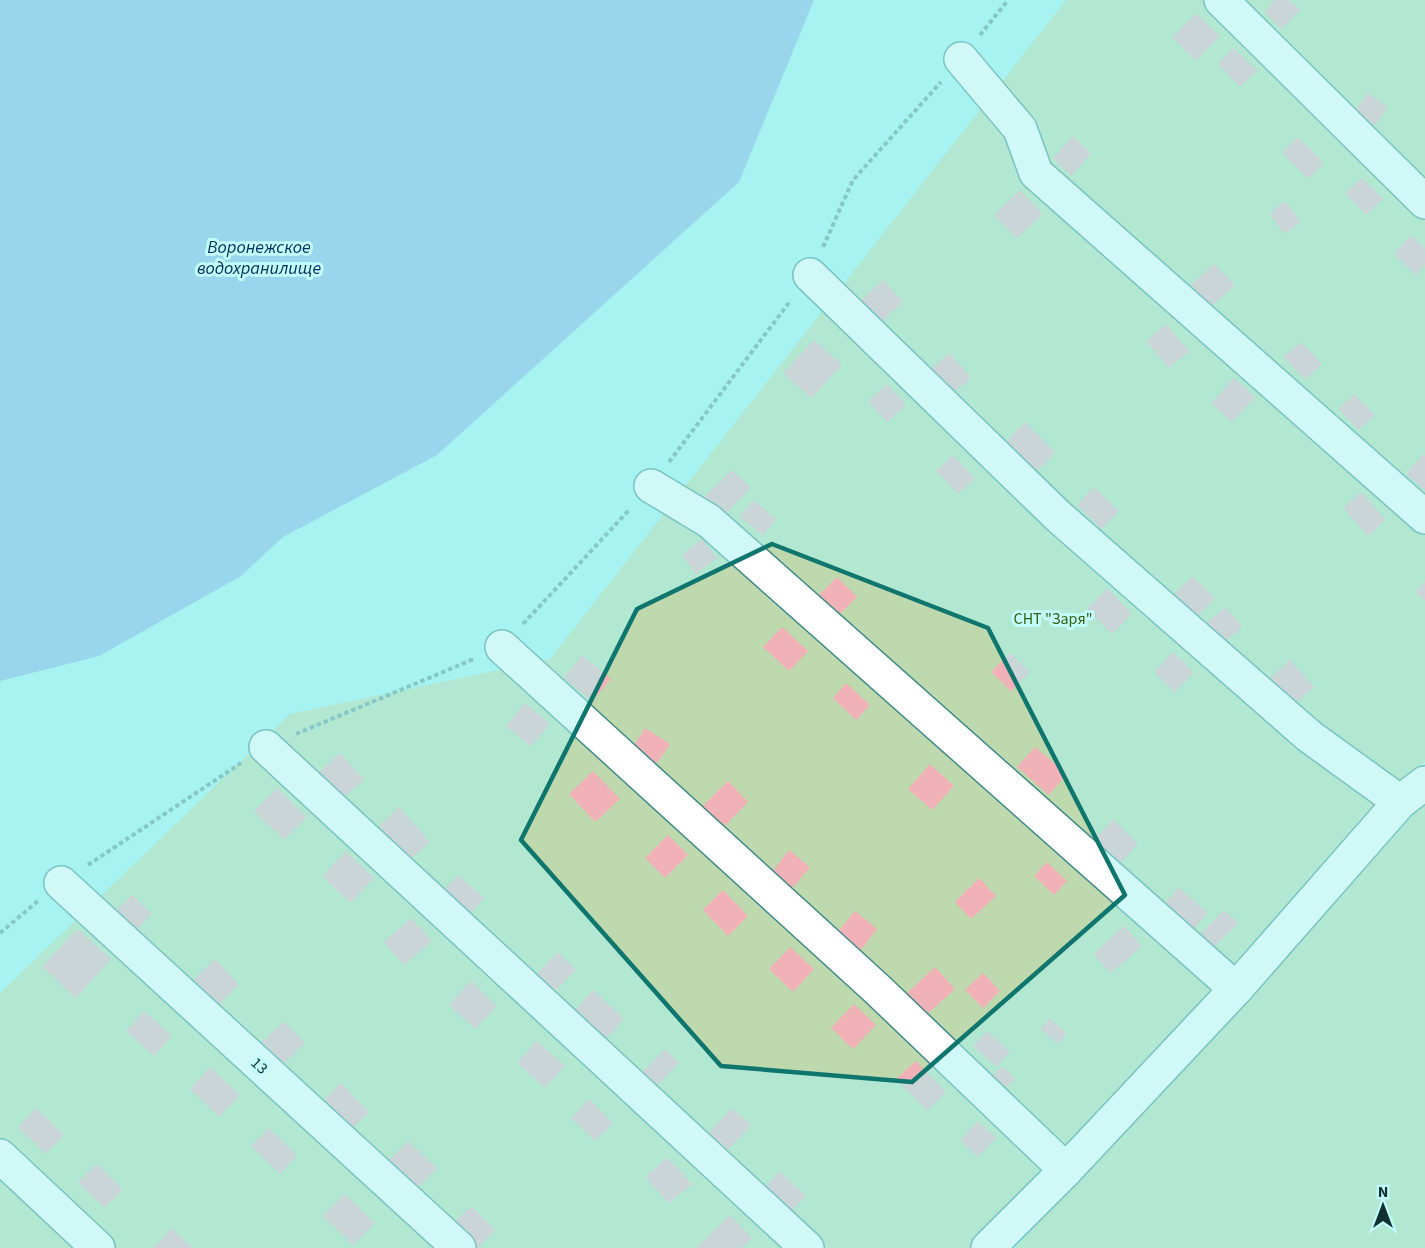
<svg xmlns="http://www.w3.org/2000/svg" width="1425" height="1248" viewBox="0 0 1425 1248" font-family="'Source Sans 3',sans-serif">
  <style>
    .green { fill: #bed9ae }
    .water { fill: #87b1e5 }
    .building { fill: #f1b2b7 }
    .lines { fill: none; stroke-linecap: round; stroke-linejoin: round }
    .minor-casing { stroke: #408a89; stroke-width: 36 }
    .path { stroke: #5e9493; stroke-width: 4; stroke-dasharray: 4.5 3; stroke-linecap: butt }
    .minor { stroke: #fff; stroke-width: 33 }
    .marked { fill: none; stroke: #0f766e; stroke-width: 4.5; stroke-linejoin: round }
    .labels { text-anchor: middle; stroke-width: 6; stroke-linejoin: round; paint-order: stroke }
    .park-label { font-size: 16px; fill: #345f0d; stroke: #c2fdfb }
    .street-label { font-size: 16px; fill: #113030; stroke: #c2fdfb }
    .water-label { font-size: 18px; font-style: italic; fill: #04305f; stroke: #c2fdfb }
  </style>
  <rect width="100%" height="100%" fill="#a7f3f1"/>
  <g class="green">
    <polygon points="1066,0 1425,0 1425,761 973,1248 0,1248 0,993 290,714 550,659"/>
    <polygon points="1425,802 1425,1248 1015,1248"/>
  </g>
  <polygon class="water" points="0,0 814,0 739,182 437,455 283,537 241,576 99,656 0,681"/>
  <g class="building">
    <polygon points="1275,0 1289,0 1300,10 1282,29 1264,12"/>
    <polygon points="1196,13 1220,36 1196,61 1172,38"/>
    <polygon points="1234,48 1257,71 1240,87 1218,64"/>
    <polygon points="1368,93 1388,108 1371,130 1352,115"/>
    <polygon points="1073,136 1091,154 1071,176 1053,158"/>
    <polygon points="1298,137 1324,163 1308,179 1282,153"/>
    <polygon points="1362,178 1383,199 1366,215 1345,194"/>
    <polygon points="1020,190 1043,214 1017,238 994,215"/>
    <polygon points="1285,201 1301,222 1285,234 1269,214"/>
    <polygon points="1411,235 1425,249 1425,265 1416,275 1394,254"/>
    <polygon points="1214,264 1235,285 1211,307 1191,285"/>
    <polygon points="883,280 903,302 875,327 855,306"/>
    <polygon points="1166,324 1189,351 1169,368 1146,341"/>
    <polygon points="814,340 842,365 811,398 783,373"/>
    <polygon points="1301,342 1322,364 1305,380 1284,357"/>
    <polygon points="950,353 971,378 950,395 930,369"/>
    <polygon points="1234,378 1255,397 1232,422 1211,403"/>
    <polygon points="887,384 906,405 887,422 868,401"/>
    <polygon points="1354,394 1375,415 1359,430 1338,409"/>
    <polygon points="1025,422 1055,452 1037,471 1007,441"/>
    <polygon points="1423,454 1425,456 1425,490 1406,474"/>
    <polygon points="953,455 975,478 958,494 936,471"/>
    <polygon points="732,470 751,488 722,517 703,498"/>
    <polygon points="1094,487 1119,511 1102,529 1077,505"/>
    <polygon points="1361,492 1386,520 1368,536 1343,508"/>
    <polygon points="753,500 776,519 763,536 740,516"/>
    <polygon points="702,539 717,558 696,574 682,555"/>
    <polygon points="1192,576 1215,598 1194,620 1171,597"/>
    <polygon points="837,577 857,597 839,615 819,595"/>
    <polygon points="1425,581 1425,601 1415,592"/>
    <polygon points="1107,588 1132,614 1112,634 1087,609"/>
    <polygon points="1226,607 1242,627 1220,645 1204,625"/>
    <polygon points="782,627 808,651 789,671 763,647"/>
    <polygon points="1173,652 1194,672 1175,692 1154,672"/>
    <polygon points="1010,653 1030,672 1011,691 991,672"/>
    <polygon points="582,655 611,679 592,701 564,678"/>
    <polygon points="1290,660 1314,687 1293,705 1270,678"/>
    <polygon points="846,683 870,705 856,720 833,698"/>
    <polygon points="525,703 550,724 530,746 506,726"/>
    <polygon points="645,728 670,744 655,766 631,750"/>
    <polygon points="1035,747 1067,774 1049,795 1017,767"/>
    <polygon points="340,753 364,779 342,799 318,773"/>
    <polygon points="930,764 954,786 932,810 908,789"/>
    <polygon points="593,771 620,799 595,822 569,794"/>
    <polygon points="728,781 748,802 723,828 702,807"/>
    <polygon points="277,788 307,817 284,840 254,811"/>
    <polygon points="399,807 430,842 410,860 379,826"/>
    <polygon points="1113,819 1138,844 1118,865 1093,841"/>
    <polygon points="668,835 688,855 665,878 645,858"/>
    <polygon points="789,850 810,867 792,889 772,872"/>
    <polygon points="346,851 374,878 350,903 322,876"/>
    <polygon points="1047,862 1067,881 1054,895 1034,876"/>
    <polygon points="458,875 484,898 471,913 444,890"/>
    <polygon points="979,878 996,896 971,919 955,902"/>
    <polygon points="1179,888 1208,913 1190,933 1161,907"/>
    <polygon points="723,890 748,916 728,936 703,910"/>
    <polygon points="132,895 152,914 130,937 110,917"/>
    <polygon points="1224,910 1238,923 1213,948 1200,935"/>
    <polygon points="855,911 877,929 860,951 837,933"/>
    <polygon points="411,918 432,941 404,965 383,942"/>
    <polygon points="1124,926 1142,946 1111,973 1093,954"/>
    <polygon points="77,929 111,959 76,998 42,967"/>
    <polygon points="790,947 814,969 793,992 769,969"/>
    <polygon points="558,952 576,970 549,997 531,980"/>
    <polygon points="215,959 239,985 218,1005 194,979"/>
    <polygon points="935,967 955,989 925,1016 905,995"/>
    <polygon points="983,973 1000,991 983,1008 965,990"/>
    <polygon points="471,981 497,1006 475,1029 449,1005"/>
    <polygon points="593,990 624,1019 604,1041 573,1012"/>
    <polygon points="854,1004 876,1025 853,1049 831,1028"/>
    <polygon points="144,1011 172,1036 154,1056 126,1031"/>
    <polygon points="1049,1018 1067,1033 1058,1044 1040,1029"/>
    <polygon points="284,1021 305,1043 281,1066 260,1044"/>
    <polygon points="987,1031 1010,1052 996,1067 973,1046"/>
    <polygon points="537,1041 565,1066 545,1088 517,1063"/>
    <polygon points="665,1049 679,1063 654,1089 640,1075"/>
    <polygon points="916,1061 946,1092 927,1111 896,1079"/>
    <polygon points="1003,1066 1015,1079 997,1095 985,1082"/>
    <polygon points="210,1067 240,1095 219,1117 190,1089"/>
    <polygon points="341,1083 369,1112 350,1130 322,1102"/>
    <polygon points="589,1099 613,1123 595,1141 571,1118"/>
    <polygon points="36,1108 64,1135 46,1154 18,1127"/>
    <polygon points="732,1108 751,1125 727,1151 708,1134"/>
    <polygon points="978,1121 996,1138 978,1157 960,1140"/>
    <polygon points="269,1128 297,1155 280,1174 251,1146"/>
    <polygon points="408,1141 437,1168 414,1191 385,1164"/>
    <polygon points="667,1157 692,1184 669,1203 645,1177"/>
    <polygon points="97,1164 123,1190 104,1208 78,1182"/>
    <polygon points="780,1171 806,1196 791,1212 765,1187"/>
    <polygon points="345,1194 375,1223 353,1245 323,1216"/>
    <polygon points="471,1206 495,1230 478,1248 453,1224"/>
    <polygon points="730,1215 752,1238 742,1248 696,1248"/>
    <polygon points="172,1228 192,1248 153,1248"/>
  </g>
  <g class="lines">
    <defs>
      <g id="minor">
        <polyline points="1221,0 1425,202"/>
        <polyline points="961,59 1020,129 1036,173 1425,517"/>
        <polyline points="810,275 1058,516 1309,736 1400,802"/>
        <polyline points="651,486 709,521 1236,989"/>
        <polyline points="502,647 877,989 1066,1170"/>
        <polyline points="266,747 807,1248"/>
        <polyline points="61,883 459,1248"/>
        <polyline points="0,1156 98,1248"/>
        <polyline points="988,1248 1066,1170 1236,989 1400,802 1425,783"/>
      </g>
    </defs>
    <use href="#minor" class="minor-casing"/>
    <g class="path">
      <polyline points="980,35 1008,0"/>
      <polyline points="823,247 853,180 941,82"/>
      <polyline points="669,462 791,300"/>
      <polyline points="523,624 630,509"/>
      <polyline points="296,734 474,659"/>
      <polyline points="88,865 241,763"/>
      <polyline points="0,933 38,901"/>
    </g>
    <use href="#minor" class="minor"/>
  </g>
  <path d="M0 0H1425V1248H0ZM772 544 988 628 1125 895 912 1082 721 1066 521 840 637 609Z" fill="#a7f3f1" fill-opacity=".55" fill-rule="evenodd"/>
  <path class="marked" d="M772 544 988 628 1125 895 912 1082 721 1066 521 840 637 609Z"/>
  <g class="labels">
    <g class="park-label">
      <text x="1053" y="624">СНТ "Заря"</text>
    </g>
    <g class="street-label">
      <text transform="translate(260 1065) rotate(43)" y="6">13</text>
    </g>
    <g class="water-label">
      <text x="259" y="253">Воронежское<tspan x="259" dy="21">водохранилище</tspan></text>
    </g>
  </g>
  <g transform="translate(1383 1206)" stroke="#c2fdfb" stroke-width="4.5" paint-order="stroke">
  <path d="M0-4.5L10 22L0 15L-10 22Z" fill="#113030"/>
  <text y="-9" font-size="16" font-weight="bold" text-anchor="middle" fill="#113030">N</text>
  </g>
</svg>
